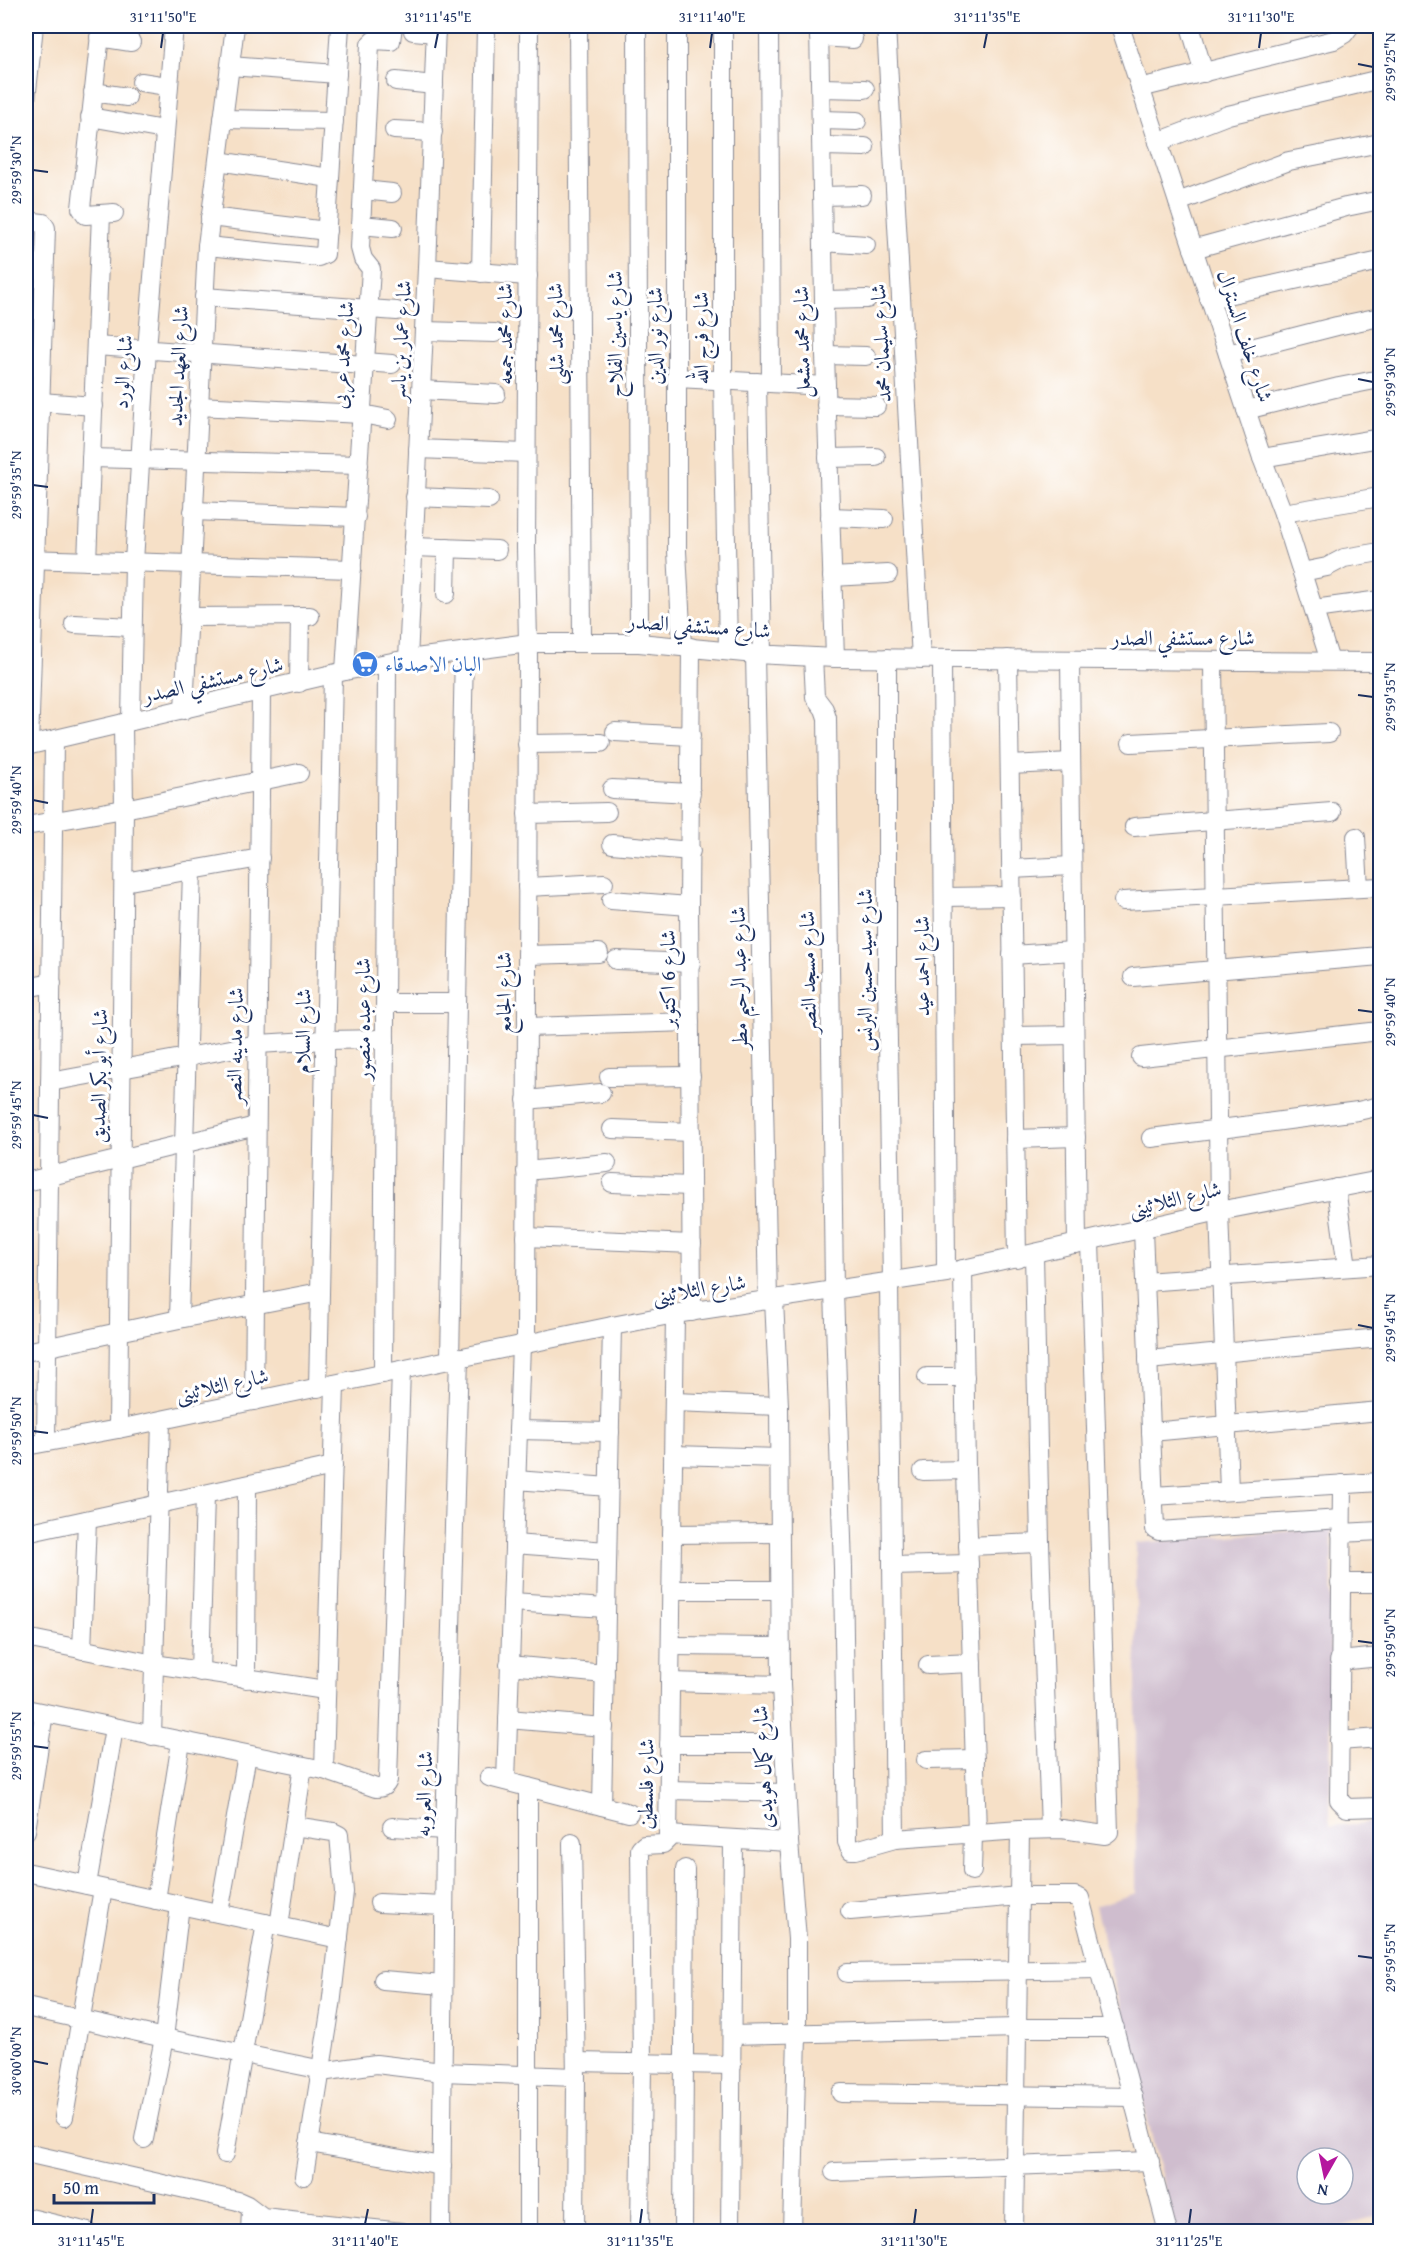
<svg xmlns="http://www.w3.org/2000/svg" width="1406" height="2257" viewBox="0 0 1406 2257" font-family="'Gentium Book Plus',Amiri,serif">
  <style>
    .industrial { fill: #cfbdce; fill-rule: evenodd }
    .lines { fill: none; stroke-linecap: round; stroke-linejoin: round }
    .minor-casing { stroke: #888892; stroke-width: 20 }
    .minor { stroke: #fff; stroke-width: 18 }
    .ticks { fill: none; stroke: #1b2f5e; stroke-width: 2 }
    .labels { text-anchor: middle; stroke-width: 6; stroke-linejoin: round; paint-order: stroke }
    .street-label { font-size: 21px; fill: #1b2f5e; stroke: #fff }
    .shop-label { font-size: 21px; fill: #366cbe; stroke: #fff; text-anchor: start }
    .neatline { fill: none; stroke: #1b2f5e; stroke-width: 2 }
    .ticks-label { font-size: 15px; text-anchor: middle; fill: #1b2f5e }
  </style>
  <rect width="100%" height="100%" fill="#fff"/>
  <filter id="ink" filterUnits="userSpaceOnUse"><feTurbulence type="fractalNoise" baseFrequency=".0167" numOctaves="2"/><feDisplacementMap in="SourceGraphic" scale="12" xChannelSelector="R" yChannelSelector="G"/><feConvolveMatrix kernelMatrix="1 2 1 2 8 2 1 2 1" color-interpolation-filters="sRGB"/></filter>
  <filter id="wash" filterUnits="userSpaceOnUse"><feTurbulence type="fractalNoise" baseFrequency=".008" numOctaves="4" result="noise"/><feDisplacementMap in="SourceGraphic" scale="24" xChannelSelector="R" yChannelSelector="G"/><feGaussianBlur stdDeviation="1.35" result="paint"/><feColorMatrix in="noise" values="0 0 0 0 0 0 0 0 0 0 0 0 0 0 0 0 0 1.4 0 .05"/><feComposite in="paint" operator="in"/></filter>
  <g filter="url(#wash)">
    <rect width="100%" height="100%" fill="#f6e0c7"/>
    <path class="industrial" d="M1332 1528 1330 1826 1380 1822V2216L1324 2231H1175L1095 1906 1136 1893V1543ZM1307 2158H1343V2194H1307Z"/>
  </g>
  <g filter="url(#ink)">
    <g class="lines">
      <defs>
        <g id="minor">
          <polyline points="101,26 81,208 86,215 114,213"/>
          <polyline points="578,26 582,641"/>
          <polyline points="637,26 639,643"/>
          <polyline points="677,26 677,551 682,646"/>
          <polyline points="723,26 723,380 728,651"/>
          <polyline points="769,26 771,383"/>
          <polyline points="819,26 825,355 835,658"/>
          <polyline points="886,26 921,659"/>
          <polyline points="1120,26 1262,458 1283,513 1330,661"/>
          <polyline points="1190,26 1204,73"/>
          <polyline points="413,31 436,33"/>
          <polyline points="99,37 131,42"/>
          <polyline points="819,37 853,39"/>
          <polyline points="230,66 337,74"/>
          <polyline points="396,81 434,85"/>
          <polyline points="141,82 167,86"/>
          <polyline points="821,88 865,89"/>
          <polyline points="1140,88 1334,40 1344,34 1350,26"/>
          <polyline points="93,92 127,97"/>
          <polyline points="26,100 34,26"/>
          <polyline points="90,117 164,130"/>
          <polyline points="223,119 334,121"/>
          <polyline points="821,120 857,121"/>
          <polyline points="394,130 433,132"/>
          <polyline points="1158,142 1228,115 1380,79"/>
          <polyline points="822,146 865,147"/>
          <polyline points="218,161 330,178"/>
          <polyline points="363,190 392,193"/>
          <polyline points="822,196 862,195"/>
          <polyline points="1178,202 1289,161 1380,143"/>
          <polyline points="210,217 327,231"/>
          <polyline points="26,221 43,223 46,228 29,746"/>
          <polyline points="361,225 393,228"/>
          <polyline points="823,242 866,245"/>
          <polyline points="207,246 318,257 325,254 340,26"/>
          <polyline points="1193,249 1346,207 1380,200"/>
          <polyline points="427,268 528,276"/>
          <polyline points="481,273 486,26"/>
          <polyline points="204,297 397,311"/>
          <polyline points="1209,299 1380,261"/>
          <polyline points="824,300 867,299"/>
          <polyline points="424,331 495,333"/>
          <polyline points="96,346 365,365"/>
          <polyline points="1228,354 1337,326 1380,317"/>
          <polyline points="825,355 866,356"/>
          <polyline points="365,362 392,364"/>
          <polyline points="677,378 826,386"/>
          <polyline points="757,382 762,654"/>
          <polyline points="421,390 496,394"/>
          <polyline points="41,402 94,406"/>
          <polyline points="826,405 876,406"/>
          <polyline points="198,406 362,414 388,419"/>
          <polyline points="1246,410 1339,387 1380,379"/>
          <polyline points="418,449 526,453"/>
          <polyline points="91,458 359,465"/>
          <polyline points="828,458 876,457"/>
          <polyline points="1262,458 1380,438"/>
          <polyline points="415,497 489,500"/>
          <polyline points="193,511 356,517"/>
          <polyline points="1283,513 1380,497"/>
          <polyline points="830,517 884,519"/>
          <polyline points="413,547 497,550"/>
          <polyline points="26,559 352,569"/>
          <polyline points="87,561 101,214"/>
          <polyline points="1302,572 1327,567 1344,558 1380,552"/>
          <polyline points="832,577 888,574"/>
          <polyline points="446,594 447,548"/>
          <polyline points="1314,609 1380,600"/>
          <polyline points="188,617 310,616"/>
          <polyline points="74,624 132,627"/>
          <polyline points="691,647 689,906 692,1312"/>
          <polyline points="755,654 768,1301"/>
          <polyline points="813,657 815,697 824,709 827,718 834,1291 843,1568 847,1842 851,1850 856,1850 895,1839 1020,1830 1062,1829 1105,1835 1109,1832 1090,1242"/>
          <polyline points="887,658 887,982 892,1281"/>
          <polyline points="408,659 427,268 436,26"/>
          <polyline points="942,659 946,1273"/>
          <polyline points="1008,659 1017,1258"/>
          <polyline points="1070,660 1077,1244"/>
          <polyline points="1213,661 1219,1211 1229,1491"/>
          <polyline points="345,671 371,269 363,259 360,248 370,44 374,40 391,41 393,26"/>
          <polyline points="299,683 300,616"/>
          <polyline points="184,710 207,246 235,26"/>
          <polyline points="131,721 134,562 147,349 174,26"/>
          <polyline points="615,732 691,736"/>
          <polyline points="1131,743 1329,733"/>
          <polyline points="527,744 601,743"/>
          <polyline points="26,746 345,671 408,659 528,643 639,643 755,654 835,658 1380,662"/>
          <polyline points="1010,765 1071,762"/>
          <polyline points="612,789 691,793"/>
          <polyline points="527,814 607,812"/>
          <polyline points="26,826 124,809 299,773"/>
          <polyline points="1134,827 1332,812"/>
          <polyline points="1356,837 1359,888"/>
          <polyline points="612,844 691,851"/>
          <polyline points="1011,869 1072,866"/>
          <polyline points="124,882 260,858"/>
          <polyline points="527,887 604,883"/>
          <polyline points="944,897 1012,896"/>
          <polyline points="611,900 689,906"/>
          <polyline points="1123,901 1380,887"/>
          <polyline points="527,955 599,953"/>
          <polyline points="1012,955 1073,951"/>
          <polyline points="616,960 691,963"/>
          <polyline points="1133,977 1380,956"/>
          <polyline points="26,988 52,983"/>
          <polyline points="386,1003 457,1003"/>
          <polyline points="527,1027 690,1022"/>
          <polyline points="1014,1036 1074,1035"/>
          <polyline points="1141,1057 1380,1031"/>
          <polyline points="609,1077 691,1076"/>
          <polyline points="50,1082 258,1044 326,1040 385,1039"/>
          <polyline points="526,1100 601,1093"/>
          <polyline points="612,1129 691,1132"/>
          <polyline points="1151,1138 1358,1111 1380,1106"/>
          <polyline points="1015,1139 1076,1137"/>
          <polyline points="526,1171 607,1163"/>
          <polyline points="26,1182 256,1126"/>
          <polyline points="612,1183 691,1186"/>
          <polyline points="1336,1188 1347,1267"/>
          <polyline points="1143,1230 1155,1529 1159,1531 1341,1519"/>
          <polyline points="526,1237 692,1244"/>
          <polyline points="1034,1254 1040,1543 1050,1829"/>
          <polyline points="963,1269 966,1470 977,1833"/>
          <polyline points="889,1282 895,1839"/>
          <polyline points="1145,1282 1380,1265"/>
          <polyline points="774,1300 779,1406 781,1685 789,1842 797,1939 797,2035 792,2232"/>
          <polyline points="179,1319 192,870"/>
          <polyline points="526,1343 528,643 526,548 529,26"/>
          <polyline points="26,1352 179,1319 320,1292"/>
          <polyline points="450,1359 464,651"/>
          <polyline points="1148,1360 1380,1338"/>
          <polyline points="383,1374 387,664"/>
          <polyline points="927,1377 965,1377"/>
          <polyline points="318,1388 333,675"/>
          <polyline points="254,1401 261,692"/>
          <polyline points="674,1402 779,1406"/>
          <polyline points="118,1429 124,809 123,723"/>
          <polyline points="518,1430 610,1432"/>
          <polyline points="1151,1432 1380,1411"/>
          <polyline points="46,1442 54,740"/>
          <polyline points="26,1446 118,1429 612,1326 675,1314 946,1273 1219,1211 1380,1180"/>
          <polyline points="673,1455 779,1458"/>
          <polyline points="923,1471 966,1470"/>
          <polyline points="516,1480 609,1487"/>
          <polyline points="1342,1484 1339,1800 1347,1808 1380,1807"/>
          <polyline points="1153,1496 1380,1482"/>
          <polyline points="26,1533 333,1466"/>
          <polyline points="1341,1533 1380,1531"/>
          <polyline points="672,1534 779,1533"/>
          <polyline points="514,1544 607,1551"/>
          <polyline points="968,1546 1040,1543"/>
          <polyline points="892,1566 969,1564"/>
          <polyline points="1340,1583 1380,1583"/>
          <polyline points="671,1590 780,1590"/>
          <polyline points="512,1602 606,1608"/>
          <polyline points="26,1638 154,1664 325,1690"/>
          <polyline points="671,1646 781,1647"/>
          <polyline points="82,1650 87,1520"/>
          <polyline points="1339,1661 1380,1657"/>
          <polyline points="509,1665 605,1674"/>
          <polyline points="928,1665 972,1663"/>
          <polyline points="200,1672 205,1495"/>
          <polyline points="246,1679 247,1485"/>
          <polyline points="670,1682 781,1685"/>
          <path d="M26 1709 324 1770 376 1788C383 1788 386 1786 388 1780L401 1370"/>
          <polyline points="508,1719 604,1727"/>
          <polyline points="152,1736 161,1421"/>
          <polyline points="1339,1741 1380,1738"/>
          <polyline points="669,1744 784,1744"/>
          <polyline points="926,1760 975,1759"/>
          <polyline points="324,1770 335,1384"/>
          <polyline points="489,1777 629,1813"/>
          <polyline points="506,1781 521,1344"/>
          <polyline points="669,1790 786,1793"/>
          <polyline points="602,1806 612,1326"/>
          <polyline points="294,1826 333,1832 339,1835 344,1892 331,2006 304,2176"/>
          <polyline points="392,1827 445,1830"/>
          <polyline points="26,1831 44,1713"/>
          <polyline points="668,1835 789,1842"/>
          <polyline points="572,1843 576,2077 575,2232"/>
          <polyline points="972,1871 973,1833"/>
          <polyline points="26,1872 339,1939"/>
          <polyline points="87,1885 114,1728"/>
          <polyline points="156,1900 181,1742"/>
          <polyline points="379,1903 444,1906"/>
          <polyline points="850,1911 1019,1896 1075,1896 1080,1898 1168,2232"/>
          <polyline points="219,1913 247,1755"/>
          <polyline points="279,1926 303,1766"/>
          <polyline points="847,1973 1099,1969"/>
          <polyline points="383,1980 443,1985"/>
          <polyline points="26,2007 164,2038 328,2071 376,2064 442,2072 576,2077"/>
          <polyline points="732,2035 1018,2028 1115,2028"/>
          <polyline points="576,2062 732,2065"/>
          <polyline points="841,2093 1133,2097"/>
          <polyline points="64,2117 103,1889"/>
          <polyline points="144,2139 164,2038 180,1905"/>
          <polyline points="309,2143 442,2166"/>
          <polyline points="26,2153 238,2201 247,2205 263,2217 402,2232"/>
          <polyline points="225,2154 266,1923"/>
          <polyline points="834,2172 1150,2161"/>
          <polyline points="26,2217 88,2232"/>
          <polyline points="250,2232 251,2209"/>
          <polyline points="441,2232 445,1830 459,1357"/>
          <polyline points="528,2232 528,1787"/>
          <polyline points="640,2232 642,2063 640,1849 644,1845 663,1844 668,1839 675,1314"/>
          <polyline points="683,2232 685,1869"/>
          <polyline points="730,2232 733,1839"/>
          <polyline points="1014,2232 1020,1830"/>
        </g>
      </defs>
      <use href="#minor" class="minor-casing"/>
      <use href="#minor" class="minor"/>
    </g>
  </g>
  <path class="ticks" d="M161 48 163 33M435 48 438 33M710 48 712 33M984 48 987 33M1259 48 1261 33M1358 64 1373 67M33 170 48 172M1358 379 1373 382M33 485 48 487M1358 695 1373 697M33 800 48 803M1358 1010 1373 1012M33 1115 48 1118M1358 1325 1373 1328M33 1431 48 1433M1358 1641 1373 1643M33 1746 48 1748M1358 1956 1373 1958M33 2061 48 2064M91 2224 93 2209M365 2224 368 2209M640 2224 642 2209M914 2224 916 2209M1189 2224 1191 2209"/>
  <defs>
    <symbol id="supermarket-disc" viewBox="-11 -11 22 22"><circle r="9.5" fill="#3f7fe0" stroke="#fff"/><path d="M-6-5.5h2.5l.6 2H6L4.5 2H-2.5L-4.4-4H-6ZM-1.5 3.2a1.3 1.3 0 1 0 .1 0ZM3 3.2a1.3 1.3 0 1 0 .1 0Z" fill="#fff"/></symbol>
  </defs>
  <g fill-rule="evenodd">
    <use href="#supermarket-disc" x="350" y="649" width="30" height="30"/>
  </g>
  <g class="labels">
    <g class="street-label">
      <text transform="translate(505 334) rotate(-90)" y="7">شارع محمد جمعه</text>
      <text transform="translate(556 334) rotate(-91)" y="7">شارع محمد شلبى</text>
      <text transform="translate(615 334) rotate(-90)" y="7">شارع ياسين الفلاح</text>
      <text transform="translate(655 336) rotate(-90)" y="7">شارع نور الدين</text>
      <text transform="translate(1245 336) rotate(72)" y="7">شارع خلف السنترال</text>
      <text transform="translate(701 338) rotate(-90)" y="7">شارع فرج الله</text>
      <text transform="translate(401 341) rotate(-87)" y="7">شارع عمار بن ياسر</text>
      <text transform="translate(802 342) rotate(-91)" y="7">شارع محمد مشعل</text>
      <text transform="translate(881 343) rotate(-93)" y="7">شارع سليمان محمد</text>
      <text transform="translate(343 355) rotate(-86)" y="7">شارع محمد عربى</text>
      <text transform="translate(178 366) rotate(-87)" y="7">شارع العهد الجديد</text>
      <text transform="translate(123 372) rotate(-86)" y="7">شارع الورد</text>
      <text transform="translate(699 626) rotate(4)" y="7">شارع مستشفي الصدر</text>
      <text x="1183" y="645">شارع مستشفي الصدر</text>
      <text transform="translate(213 680) rotate(-13)" y="7">شارع مستشفي الصدر</text>
      <text transform="translate(922 966) rotate(-90)" y="7">شارع احمد عيد</text>
      <text transform="translate(865 970) rotate(-90)" y="7">شارع سيد حسين البرنس</text>
      <text transform="translate(808 972) rotate(-91)" y="7">شارع مسجد النصر</text>
      <text transform="translate(739 978) rotate(-91)" y="7">شارع عبد الرحيم مطر</text>
      <text transform="translate(668 979) rotate(-90)" y="7">شارع 6 اكتوبر</text>
      <text transform="translate(504 993) rotate(-90)" y="7">شارع الجامع</text>
      <text transform="translate(363 1019) rotate(-90)" y="7">شارع عبده منصور</text>
      <text transform="translate(303 1031) rotate(-89)" y="7">شارع السلام</text>
      <text transform="translate(235 1046) rotate(-89)" y="7">شارع مدينه النصر</text>
      <text transform="translate(99 1076) rotate(-89)" y="7">شارع أبو بكر الصديق</text>
      <text transform="translate(1175 1199) rotate(-13)" y="7">شارع الثلاثينى</text>
      <text transform="translate(699 1289) rotate(-9)" y="7">شارع الثلاثينى</text>
      <text transform="translate(222 1385) rotate(-12)" y="7">شارع الثلاثينى</text>
      <text transform="translate(763 1767) rotate(-93)" y="7">شارع كمال هويدى</text>
      <text transform="translate(646 1784) rotate(-89)" y="7">شارع فلسطين</text>
      <text transform="translate(424 1794) rotate(-88)" y="7">شارع العروبه</text>
    </g>
    <g class="shop-label">
      <text x="385" y="671">البان الاصدقاء</text>
    </g>
  </g>
  <rect width="1406" height="2257" fill="none" stroke="#fff" stroke-width="66"/>
  <g transform="translate(1325 2176) rotate(189)"><circle r="28" fill="#ffffff" stroke="#a4acbf" stroke-width="1.5"/>
  <path d="M0-4.5L10 22L0 15L-10 22Z" fill="#b5179e"/>
  <text y="-9" font-size="16" font-weight="bold" text-anchor="middle" fill="#1b2f5e">N</text>
  </g>
  <path d="M54 2194v9h100v-9" fill="none" stroke="#1b2f5e" stroke-width="3"/>
  <text x="63" y="2194" font-size="18" fill="#1b2f5e" stroke="#ffffff" stroke-width="4.5" paint-order="stroke">50 m</text>
  <rect x="33" y="33" width="1340" height="2191" class="neatline"/>
  <g class="ticks-label">
    <text x="163" y="22">31°11'50"E</text>
    <text x="438" y="22">31°11'45"E</text>
    <text x="712" y="22">31°11'40"E</text>
    <text x="987" y="22">31°11'35"E</text>
    <text x="1261" y="22">31°11'30"E</text>
    <text transform="translate(1390 67) rotate(-90)" y="5">29°59'25"N</text>
    <text transform="translate(16 170) rotate(-90)" y="5">29°59'30"N</text>
    <text transform="translate(1390 382) rotate(-90)" y="5">29°59'30"N</text>
    <text transform="translate(16 485) rotate(-90)" y="5">29°59'35"N</text>
    <text transform="translate(1390 697) rotate(-90)" y="5">29°59'35"N</text>
    <text transform="translate(16 800) rotate(-90)" y="5">29°59'40"N</text>
    <text transform="translate(1390 1012) rotate(-90)" y="5">29°59'40"N</text>
    <text transform="translate(16 1115) rotate(-90)" y="5">29°59'45"N</text>
    <text transform="translate(1390 1328) rotate(-90)" y="5">29°59'45"N</text>
    <text transform="translate(16 1431) rotate(-90)" y="5">29°59'50"N</text>
    <text transform="translate(1390 1643) rotate(-90)" y="5">29°59'50"N</text>
    <text transform="translate(16 1746) rotate(-90)" y="5">29°59'55"N</text>
    <text transform="translate(1390 1958) rotate(-90)" y="5">29°59'55"N</text>
    <text transform="translate(16 2061) rotate(-90)" y="5">30°00'00"N</text>
    <text x="91" y="2246">31°11'45"E</text>
    <text x="365" y="2246">31°11'40"E</text>
    <text x="640" y="2246">31°11'35"E</text>
    <text x="914" y="2246">31°11'30"E</text>
    <text x="1189" y="2246">31°11'25"E</text>
  </g>
</svg>
